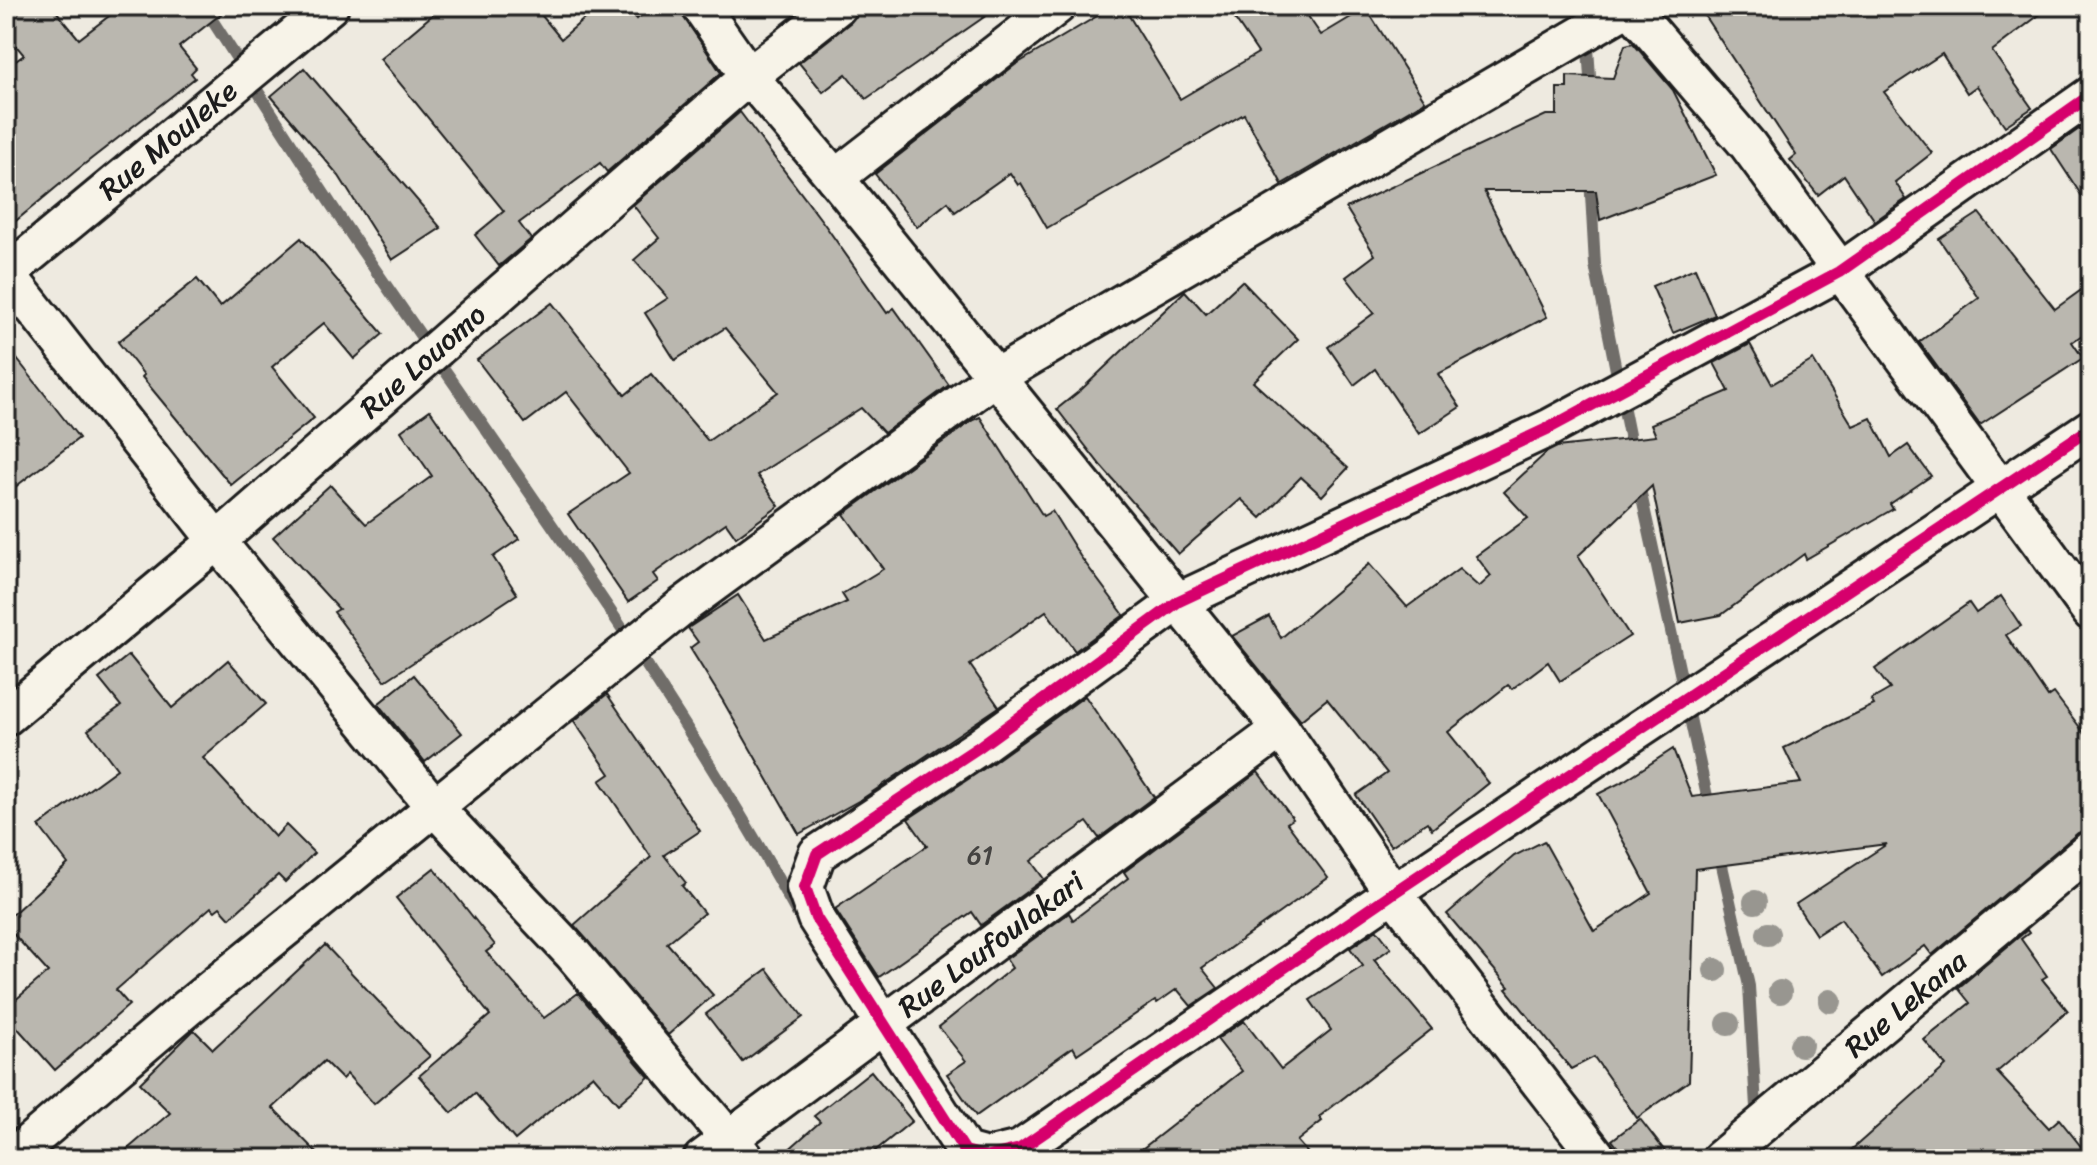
<svg xmlns="http://www.w3.org/2000/svg" width="2097" height="1165" viewBox="0 0 2097 1165" font-family="Sriracha,sans-serif">
  <style>
    .lines { fill: none; stroke-linecap: round; stroke-linejoin: round }
    .stream { stroke: #6f6d69; stroke-width: 12 }
    .building { fill: #bab7af; stroke: #1c1c1c; stroke-width: 2 }
    .minor-casing { stroke: #1c1c1c; stroke-width: 42 }
    .minor { stroke: #f7f3e8; stroke-width: 36 }
    .cycleway-casing { stroke: #f7f3e8; stroke-width: 17 }
    .cycleway { stroke: #d6006c; stroke-width: 12 }
    .tree { fill: #989690 }
    .labels { text-anchor: middle; stroke-width: 8; stroke-linejoin: round; paint-order: stroke }
    .number-label { font-size: 26px; fill: #444341 }
    .street-label { font-size: 30px; fill: #1c1c1c; stroke: #f7f3e8 }
  </style>
  <rect width="100%" height="100%" fill="#eeeae0"/>
  <filter id="ink" filterUnits="userSpaceOnUse"><feTurbulence type="fractalNoise" baseFrequency=".0125" numOctaves="2"/><feDisplacementMap in="SourceGraphic" scale="16" xChannelSelector="R" yChannelSelector="G"/><feConvolveMatrix kernelMatrix="1 2 1 2 8 2 1 2 1" color-interpolation-filters="sRGB"/></filter>
  <g filter="url(#ink)">
    <g class="lines">
      <g class="stream">
        <path d="M203 6C259 92 313 180 372 265 518 478 672 687 797 913"/>
        <polyline points="1585,6 1591,91"/>
        <polyline points="1590,177 1595,265 1633,455"/>
        <polyline points="1638,480 1710,810"/>
        <polyline points="1719,852 1749,986 1759,1159"/>
      </g>
    </g>
    <g class="building">
      <polygon points="6,6 52,6 79,39 122,6 231,6 179,47 196,68 191,73 195,78 77,170 6,229 6,68 24,55 6,34"/>
      <polygon points="443,6 534,6 561,39 599,6 626,6 637,19 652,6 677,6 721,73 607,172 600,163 519,223 531,239 499,266 475,235 504,211 380,59"/>
      <polygon points="864,6 1000,6 866,99 846,74 823,92 799,63 851,22"/>
      <polygon points="1114,6 1123,6 1180,99 1258,53 1226,6 1301,6 1321,35 1366,8 1425,101 1282,184 1244,114 1047,228 1021,183 1018,185 1010,173 955,212 948,202 917,227 875,174 1015,65"/>
      <polygon points="1698,6 2051,6 1992,51 2032,108 2005,126 1977,86 1967,93 1942,54 1884,92 1932,153 1895,182 1906,199 1875,221 1844,175 1818,195 1790,160 1796,155"/>
      <polygon points="1633,43 1673,90 1716,175 1600,220 1596,191 1484,191 1547,317 1438,374 1460,407 1419,434 1375,369 1354,385 1328,347 1374,313 1346,277 1375,255 1346,208 1546,115 1557,115 1557,88 1567,88 1567,76 1613,78 1625,45"/>
      <polygon points="304,68 441,228 392,260 339,176 271,96"/>
      <polygon points="740,112 825,225 887,313 894,308 949,385 884,433 861,408 757,475 779,506 736,537 726,523 653,574 658,581 628,602 568,514 629,473 566,392 525,423 477,360 552,303 625,395 651,374 708,441 778,392 725,328 675,360 645,313 668,298 634,260 659,238 633,205"/>
      <polygon points="2079,129 2091,146 2091,210 2051,149"/>
      <polygon points="1979,213 2055,309 2091,283 2091,329 2072,342 2083,358 1980,425 1919,342 1979,298 1939,239"/>
      <polygon points="301,238 383,334 354,359 324,323 272,367 314,418 231,485 142,377 144,375 118,342 197,279 220,307"/>
      <polygon points="1695,268 1715,315 1673,333 1652,286"/>
      <polygon points="1242,281 1298,339 1253,382 1348,468 1322,496 1301,477 1261,518 1241,499 1178,554 1101,466 1057,409 1082,389 1185,291 1206,314"/>
      <polygon points="1750,344 1772,384 1813,360 1853,426 1871,418 1891,457 1908,445 1931,476 1890,504 1893,509 1806,559 1804,554 1721,615 1680,623 1652,486 1578,556 1630,636 1560,681 1548,662 1512,689 1508,685 1448,732 1489,783 1432,829 1427,822 1391,846 1356,795 1387,773 1327,699 1301,720 1232,636 1269,616 1281,638 1369,564 1407,607 1459,569 1479,587 1491,576 1476,556 1528,518 1504,492 1547,452 1557,447 1656,436 1651,424 1729,391 1714,363"/>
      <polygon points="6,345 79,438 6,494"/>
      <polygon points="430,410 519,539 493,557 517,594 385,681 334,612 339,609 273,537 330,485 366,524 432,476 401,431"/>
      <polygon points="980,417 1043,516 1052,511 1080,556 1124,615 1075,651 1046,611 970,665 999,707 862,799 799,834 723,701 690,648 698,642 688,628 738,595 766,639 847,602 842,594 883,569 844,514 973,420"/>
      <polygon points="2001,596 2021,626 2006,635 2048,697 2054,693 2091,742 2091,829 2078,833 1932,955 1925,946 1882,977 1841,919 1816,935 1796,904 1887,844 1695,869 1689,1081 1637,1118 1594,1057 1571,1069 1506,989 1509,987 1447,914 1514,856 1544,841 1594,931 1651,893 1598,794 1622,782 1673,749 1692,797 1801,783 1784,748 1874,705 1871,700 1890,689 1875,669 1969,603 1976,613"/>
      <polygon points="129,655 172,708 228,660 266,704 203,758 275,837 286,825 314,853 285,882 278,875 230,918 220,907 215,911 211,907 116,990 129,1005 55,1070 6,1015 6,1008 48,972 6,926 6,920 68,864 39,826 117,769 88,730 121,706 99,679"/>
      <polygon points="414,675 462,733 425,762 378,704"/>
      <polygon points="607,694 700,831 664,855 686,883 682,886 704,913 667,943 713,995 668,1035 574,925 651,857 600,781 610,774 574,721"/>
      <polygon points="1085,696 1154,797 1099,838 1087,822 1031,861 1044,879 981,925 972,912 879,977 835,909 927,846 908,819 991,764"/>
      <polygon points="1258,772 1293,819 1287,823 1328,878 1202,968 1218,988 1191,1006 1177,989 1157,1003 1155,1001 1077,1054 1073,1047 976,1116 947,1074 966,1061 939,1027 1012,968 1006,959 1069,913 1073,920 1128,878 1124,872"/>
      <polygon points="434,868 495,945 486,952 544,1018 578,993 649,1077 618,1104 593,1075 515,1140 475,1093 452,1113 419,1076 490,1015 396,898"/>
      <polygon points="1377,930 1391,948 1374,960 1432,1029 1319,1117 1322,1121 1297,1141 1313,1159 1129,1159 1242,1071 1217,1039 1244,1021 1281,1069 1331,1030 1310,1000 1363,966 1350,948"/>
      <polygon points="2027,930 2029,933 2021,939 2047,976 2042,979 2068,1011 1997,1072 2049,1128 2059,1119 2091,1159 1841,1159 1946,1066 1924,1040 1970,1003 1958,988"/>
      <polygon points="325,945 430,1056 374,1104 347,1074 342,1079 324,1061 273,1108 323,1159 116,1159 170,1113 140,1083 194,1030 213,1049"/>
      <polygon points="767,969 803,1017 743,1062 706,1014"/>
      <polygon points="871,1071 912,1121 865,1159 778,1159 820,1122 814,1116"/>
      <polygon points="1640,1119 1671,1159 1627,1159 1612,1140"/>
    </g>
    <g class="lines">
      <defs>
        <g id="minor">
          <polyline points="700,6 749,76 835,178 1281,729 1393,893 1599,1159"/>
          <polyline points="1629,6 1748,145 2091,612"/>
          <polyline points="2091,95 1839,272 1549,428 1179,601 979,747 817,854 805,887 816,918 965,1151 987,1157 1020,1149 1393,893 2091,428"/>
          <polyline points="835,178 1057,6"/>
          <polyline points="6,273 217,541 436,809 572,953 746,1159"/>
          <path id="s1" d="M6 274 330 6"/>
          <path id="s2" d="M6 717 217 541 749 76 838 6"/>
          <polyline points="10,1159 186,1009 680,608 994,378 1630,6"/>
          <path id="s3" d="M702 1159 1281 729"/>
          <path id="s4" d="M1720 1159 2091 849"/>
        </g>
      </defs>
      <use href="#minor" class="minor-casing"/>
      <use href="#minor" class="minor"/>
      <defs>
        <polyline id="cycleway" points="2091,95 1839,272 1549,428 1179,601 979,747 817,854 805,887 816,918 965,1151 987,1157 1020,1149 1393,893 2091,428"/>
      </defs>
      <use href="#cycleway" class="cycleway-casing"/>
      <use href="#cycleway" class="cycleway"/>
    </g>
    <g class="tree">
      <circle cx="1755" cy="902" r="12"/>
      <circle cx="1768" cy="934" r="12"/>
      <circle cx="1715" cy="970" r="12"/>
      <circle cx="1780" cy="992" r="12"/>
      <circle cx="1830" cy="1001" r="12"/>
      <circle cx="1728" cy="1024" r="12"/>
      <circle cx="1801" cy="1045" r="12"/>
    </g>
  </g>
  <g class="labels">
    <g class="number-label">
      <text x="980" y="864">61</text>
    </g>
    <g class="street-label">
      <text dy="10" stroke="none"><textPath href="#s1" startOffset="210">Rue Mouleke</textPath></text>
      <text dy="10" stroke="none"><textPath href="#s2" startOffset="548">Rue Louomo</textPath></text>
      <text dy="10" stroke="none"><textPath href="#s3" startOffset="360">Rue Loufoulakari</textPath></text>
      <text dy="10" stroke="none"><textPath href="#s4" startOffset="242">Rue Lekana</textPath></text>
    </g>
  </g>
  <rect width="2097" height="1165" fill="none" stroke="#f7f3e8" stroke-width="32"/>
  <rect x="16" y="16" width="2065" height="1133" fill="none" stroke="#1c1c1c" stroke-width="3" filter="url(#ink)"/>
</svg>
